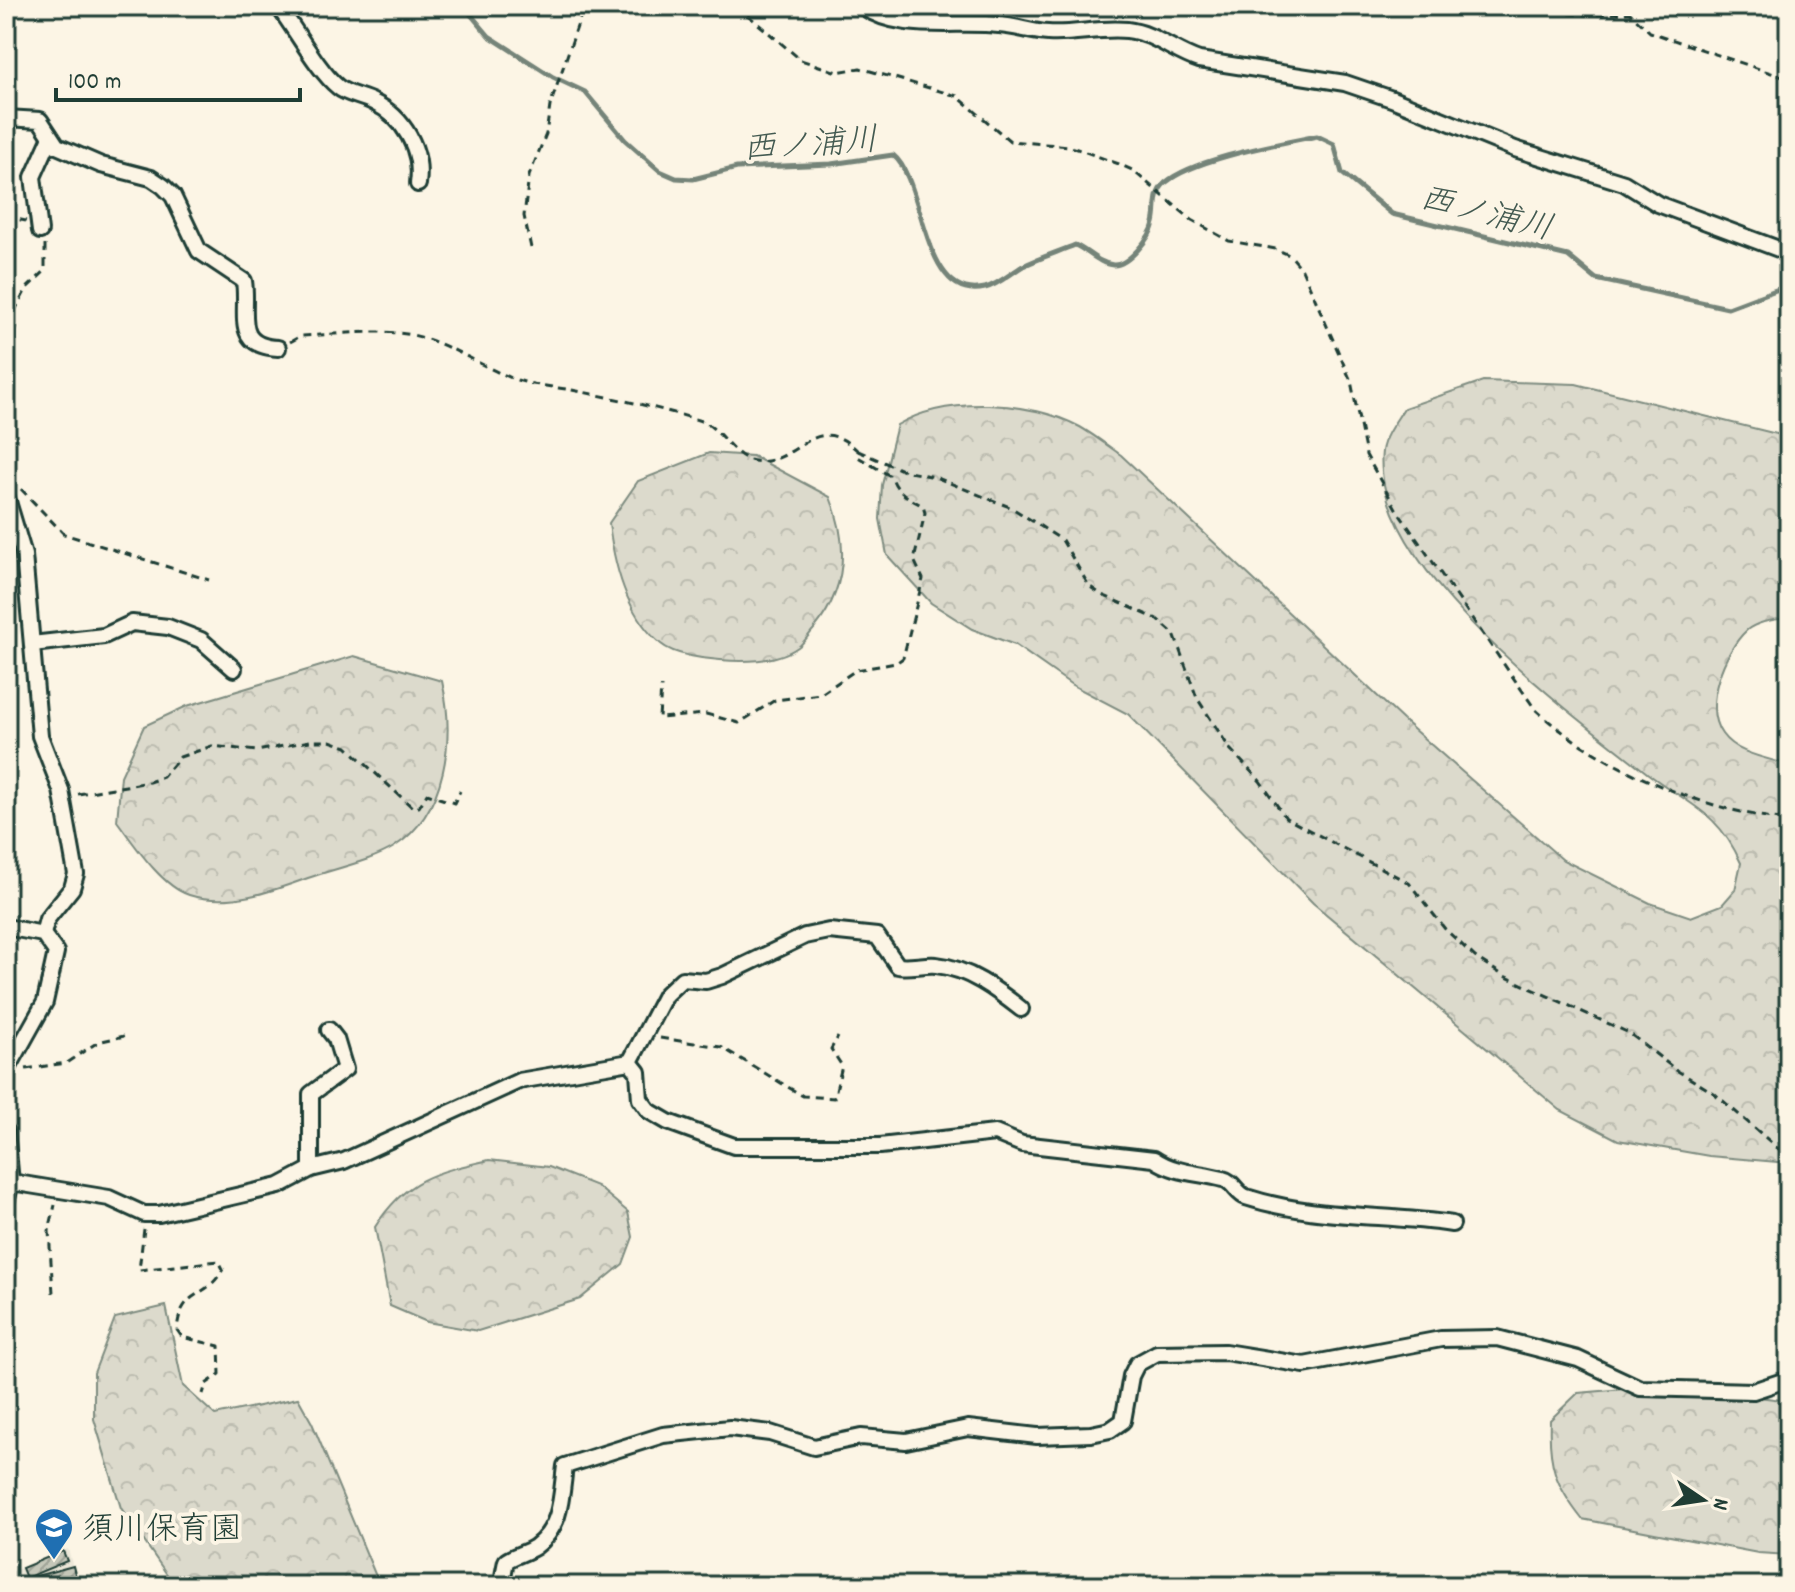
<svg xmlns="http://www.w3.org/2000/svg" width="1795" height="1592" viewBox="0 0 1795 1592" font-family="Dekko,'Klee One',sans-serif">
  <style>
    .built { fill: #ece7d8 }
    .forest { fill: url(#forest-crowns); stroke: #7e8c80; stroke-width: 2 }
    .lines { fill: none; stroke-linecap: round; stroke-linejoin: round }
    .stream { stroke: #758479; stroke-width: 5 }
    .building { fill: url(#building-hatch); stroke: #1f3d34; stroke-width: 2 }
    .street-casing { stroke: #1f3d34; stroke-width: 20 }
    .path { stroke: #1f3d34; stroke-width: 3; stroke-dasharray: 8 6; stroke-linecap: butt }
    .street { stroke: #fcf5e5; stroke-width: 14 }
    .labels { text-anchor: middle; stroke-width: 8; stroke-linejoin: round; paint-order: stroke }
    .poi-label { font-size: 32px; fill: #1f3d34; stroke: #fcf5e5; text-anchor: start }
    .water-label { font-size: 34px; font-style: italic; fill: #435a51; stroke: #fcf5e5 }
  </style>
  <defs>
    <pattern id="forest-crowns" width="20" height="18" patternUnits="userSpaceOnUse" patternTransform="scale(2)"><rect width="20" height="18" fill="#dcdacc"/><path d="M2 6a3 3 0 1 1 6 0M12 15a3 3 0 1 1 6 0" fill="none" stroke="#bcbcb0"/></pattern>
    <pattern id="building-hatch" width="6" height="6" patternUnits="userSpaceOnUse" patternTransform="scale(2)"><rect width="6" height="6" fill="#c5c7b9"/><path d="M-1 1l2-2M0 6l6-6M5 7l2-2" fill="none" stroke="#9fa397"/></pattern>
  </defs>
  <rect width="100%" height="100%" fill="#fcf5e5"/>
  <filter id="ink" filterUnits="userSpaceOnUse"><feTurbulence type="fractalNoise" baseFrequency=".0125" numOctaves="2"/><feDisplacementMap in="SourceGraphic" scale="16" xChannelSelector="R" yChannelSelector="G"/><feConvolveMatrix kernelMatrix="1 2 1 2 8 2 1 2 1" color-interpolation-filters="sRGB"/></filter>
  <g filter="url(#ink)">
    <polygon class="built" points="68,1549 78,1586 6,1586 6,1574"/>
    <g class="forest">
      <path d="M1483 381 1576 384 1789 437V618C1776 619 1758 621 1747 630 1724 651 1702 706 1722 734 1736 754 1767 758 1789 765V1163L1709 1156 1618 1140 1560 1110 1313 903 1128 714 1072 685 1015 645 972 629 931 603 887 555 880 519 882 485 897 425C945 396 1031 400 1080 427 1094 435 1108 446 1121 455L1404 721 1563 860 1650 903 1691 917 1722 905 1735 890 1741 863C1717 810 1690 806 1647 773 1566 709 1370 566 1382 451 1384 436 1396 421 1404 408Z"/>
      <path d="M709 453 753 456 830 497C849 544 847 589 814 629 809 634 804 643 798 647 777 662 743 662 720 660 703 659 674 655 661 644 626 615 614 565 609 523L638 481Z"/>
      <path d="M354 656 442 681C455 737 447 813 394 847 372 861 333 869 308 878 270 892 229 907 189 895 161 886 134 844 117 821L121 776 144 726 187 706Z"/>
      <path d="M489 1160 549 1167 597 1186 628 1212 633 1237 623 1264 580 1299 478 1331 427 1322 390 1306 375 1227C406 1178 436 1172 489 1160Z"/>
      <polygon points="166,1306 183,1386 215,1415 298,1398 312,1423 380,1586 175,1586 121,1508 94,1419 94,1373 115,1318"/>
      <path d="M1636 1388 1707 1390 1789 1401V1555L1758 1553 1582 1519C1555 1485 1548 1464 1550 1420L1578 1393Z"/>
    </g>
    <g class="lines">
      <path class="stream" d="M455 6 467 10 489 36 553 77 585 92 625 140 660 171 676 178 693 179 737 168 831 164 893 155C926 181 921 303 985 288 998 285 1011 273 1023 266 1039 258 1058 252 1075 245 1087 250 1099 264 1113 265 1128 266 1151 237 1154 223 1158 209 1152 195 1165 183 1195 158 1278 144 1317 136L1334 144 1342 173 1392 214 1568 256 1596 279 1728 308 1789 285"/>
    </g>
    <g class="building">
      <polygon points="63,1551 67,1561 26,1578 22,1568"/>
      <polygon points="73,1566 78,1586 12,1586 11,1583"/>
    </g>
    <g class="lines">
      <defs>
        <g id="street">
          <path d="M278 6C294 27 319 72 338 87 347 95 362 96 373 102 404 117 423 150 418 184"/>
          <path d="M862 6C900 33 956 20 999 25 1016 26 1031 32 1048 33 1074 35 1100 27 1127 30 1154 33 1174 52 1199 60L1345 83 1392 99 1515 149 1624 183 1658 204 1789 253"/>
          <path d="M6 118 40 120 57 146 101 165 151 178 163 186 173 196 199 251 244 281C249 312 232 346 278 348"/>
          <polyline points="40,231 33,177 50,139"/>
          <polyline points="6,326 7,327"/>
          <polyline points="6,495 24,555 40,736 61,790 76,874 72,888 47,919 43,934"/>
          <polyline points="32,644 104,636 132,623 168,627 201,640 234,669"/>
          <polyline points="6,927 43,934 56,952 45,1002 6,1072"/>
          <path d="M630 1062 665 995 682 979 706 981 722 976 805 936 829 931 877 936 898 966C910 968 923 964 936 965 968 968 997 990 1021 1009"/>
          <polyline points="6,1131 11,1182 6,1203"/>
          <polyline points="311,1169 311,1094 345,1069 336,1039 329,1030"/>
          <path d="M11 1182 109 1198 144 1214H159L279 1186 311 1169 344 1161 519 1081 630 1062 638 1072 640 1099 649 1111 668 1122 734 1146H880L995 1133 1022 1144 1154 1159C1176 1174 1198 1172 1223 1179 1233 1181 1237 1194 1246 1197 1313 1219 1384 1214 1452 1224"/>
          <path d="M501 1586 506 1561C515 1555 526 1553 535 1547 562 1527 561 1497 565 1466L663 1435 730 1428 770 1433 814 1447 861 1437 906 1441 968 1428 1037 1436 1091 1434 1110 1430 1123 1421 1131 1376 1137 1364 1157 1353 1225 1352 1304 1365 1441 1339 1497 1338 1578 1359 1640 1388 1753 1391 1789 1379"/>
        </g>
      </defs>
      <use href="#street" class="street-casing"/>
      <g class="path">
        <path d="M737 6 801 60 837 72 860 68 957 96 1010 141 1069 146 1119 164 1132 170 1192 220 1229 241 1276 249 1291 256 1302 269 1351 381 1366 455 1398 512 1535 709C1596 766 1705 812 1789 820"/>
        <path d="M1542 6C1568 19 1602 14 1630 13L1650 32 1789 79"/>
        <polyline points="6,217 26,221"/>
        <polyline points="531,248 524,216 529,176 546,134 550,106 584,6"/>
        <polyline points="14,312 27,288 45,271 45,244"/>
        <path d="M290 342 301 336C333 335 367 330 398 333 441 336 477 366 517 380 536 386 557 387 577 391 619 399 660 408 701 421 721 428 732 457 754 461 797 468 813 408 858 451V457L892 477C896 492 910 499 923 506L925 513 914 560 923 579 903 658 896 663 856 670 821 694 775 700 739 723 706 714 659 718 661 687"/>
        <polyline points="858,451 904,471 935,477 1012,508 1062,540 1089,586 1102,595 1157,619 1174,634 1197,698 1230,749 1260,781 1286,818 1409,883 1445,929 1475,957 1504,976 1629,1033 1676,1070 1714,1093 1789,1158"/>
        <polyline points="21,489 64,534 209,580"/>
        <polyline points="78,794 149,782 163,777 180,757 212,746 257,751 310,741 330,741 347,747 412,807 419,807 427,794 454,803 460,791"/>
        <polyline points="660,1038 721,1047 803,1096 834,1098 842,1066 831,1049 838,1037"/>
        <polyline points="26,1069 66,1063 98,1042 124,1036"/>
        <path d="M144 1229 139 1270 219 1261 223 1269C206 1301 181 1287 177 1330L182 1337 219 1346 220 1374 206 1384 203 1394"/>
        <polyline points="53,1293 49,1231 55,1205"/>
      </g>
      <use href="#street" class="street"/>
    </g>
  </g>
  <defs>
    <symbol id="school-pin" viewBox="-11 -11 22 30"><path d="M0 17L-7.5 6A9.5 9.5 0 1 1 7.5 6Z" fill="#1f6fb2" stroke="#fcf5e5"/><path d="M0-5L7-2L0 1L-7-2ZM-4 1L0 2.5L4 1V4Q0 6-4 4Z" fill="#fff"/></symbol>
  </defs>
  <g fill-rule="evenodd">
    <use href="#school-pin" x="32" y="1505" width="44" height="60"/>
  </g>
  <g class="labels">
    <g class="poi-label">
      <text x="82" y="1538">須川保育園</text>
    </g>
    <g class="water-label">
      <text transform="translate(810 142) rotate(-4)" y="12">西ノ浦川</text>
      <text transform="translate(1487 211) rotate(14)" y="12">西ノ浦川</text>
    </g>
  </g>
  <rect width="1795" height="1592" fill="none" stroke="#fcf5e5" stroke-width="32"/>
  <rect x="16" y="16" width="1763" height="1560" fill="none" stroke="#1f3d34" stroke-width="3" filter="url(#ink)"/>
  <g transform="translate(1703 1500) rotate(103)" stroke="#fcf5e5" stroke-width="6" paint-order="stroke">
  <path d="M0-6L14 30L0 20L-14 30Z" fill="#1f3d34"/>
  <text y="-12" font-size="22" font-weight="bold" text-anchor="middle" fill="#1f3d34">N</text>
  </g>
  <path d="M56 88v12h244v-12" fill="none" stroke="#1f3d34" stroke-width="4"/>
  <text x="68" y="88" font-size="24" fill="#1f3d34" stroke="#fcf5e5" stroke-width="6" paint-order="stroke">100 m</text>
</svg>
